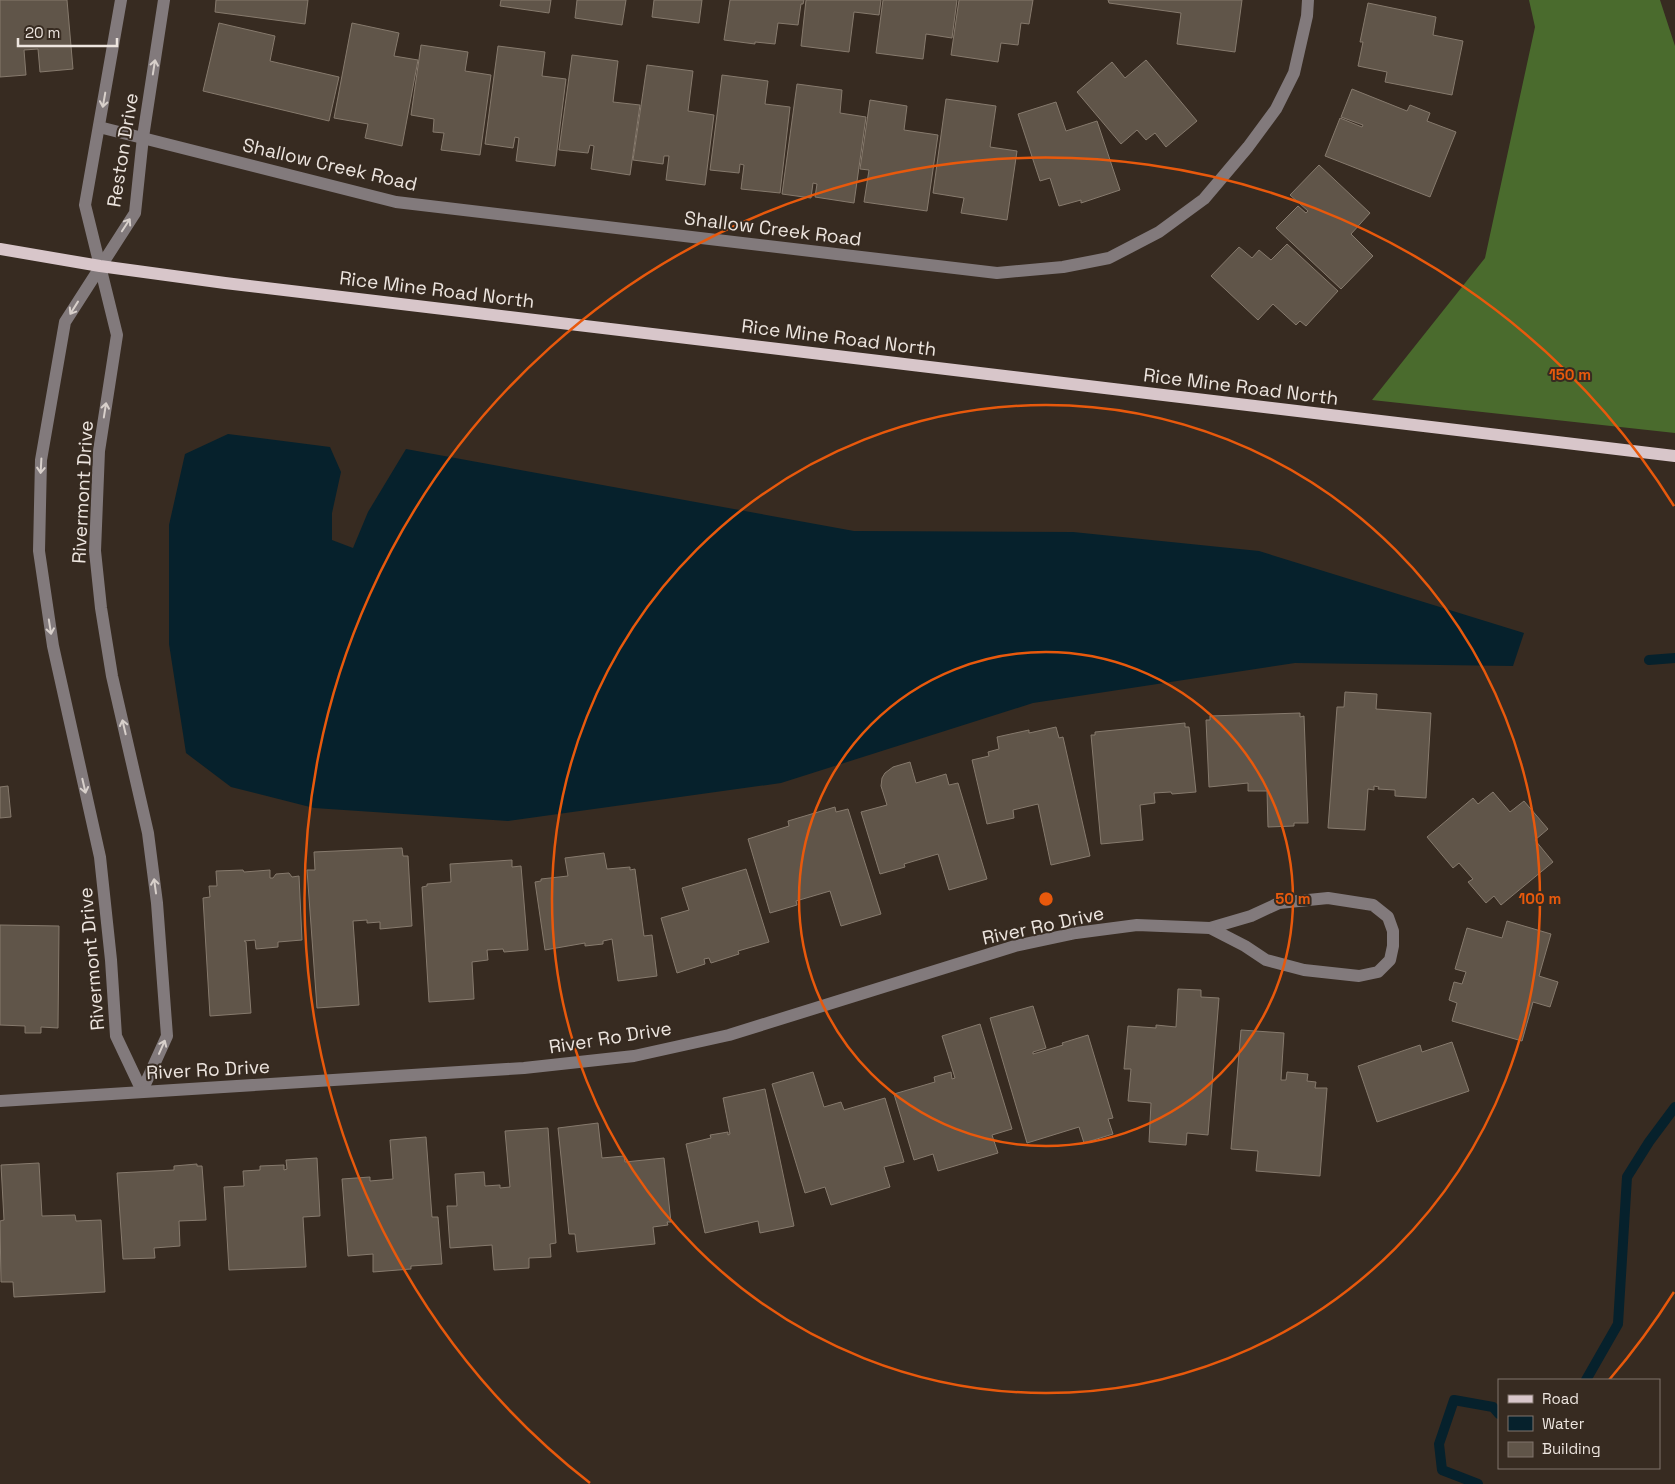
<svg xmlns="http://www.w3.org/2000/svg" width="1675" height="1484" viewBox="0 0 1675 1484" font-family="'Space Grotesk',sans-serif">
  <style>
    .forest { fill: #4a6b2d }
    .water { fill: #06212c }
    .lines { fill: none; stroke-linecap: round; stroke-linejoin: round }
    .stream { stroke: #06212c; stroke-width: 10 }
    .building { fill: #605549; stroke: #867a6d }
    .minor { stroke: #827a7c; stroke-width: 12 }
    .major { stroke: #d8c6ca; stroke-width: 12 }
    .oneway { stroke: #d8d0cb }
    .ring { fill: none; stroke: #e8590c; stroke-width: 2.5 }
    .labels { text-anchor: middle; stroke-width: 4; stroke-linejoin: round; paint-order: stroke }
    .street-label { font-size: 19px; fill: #ede5df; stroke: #372b21 }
    .centre { fill: #e8590c; stroke: #372b21; stroke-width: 2.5 }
    .ring-label { font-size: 15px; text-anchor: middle; font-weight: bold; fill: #e8590c; stroke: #372b21; stroke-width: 4; stroke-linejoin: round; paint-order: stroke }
  </style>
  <rect width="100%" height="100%" fill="#372b21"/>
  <polygon class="forest" points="1529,0 1660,0 1675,46 1675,433 1372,400 1485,258 1535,27"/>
  <polygon class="water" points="228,434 330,447 341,472 332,513 332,540 353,548 368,512 406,449 854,531 1073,532 1259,551 1524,633 1513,666 1295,663 1033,703 781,783 508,821 314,808 231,787 186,753 169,644 169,525 185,454"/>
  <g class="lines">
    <g class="stream">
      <polyline points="1649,660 1675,658"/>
      <polyline points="1586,1380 1618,1324 1627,1177 1649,1142 1675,1107"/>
      <polyline points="1478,1484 1442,1470 1439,1444 1454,1400 1493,1407 1499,1414"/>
    </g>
  </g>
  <g class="building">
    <polygon points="0,0 67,0 73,69 40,72 38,49 24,50 26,75 0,77"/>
    <polygon points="216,0 308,0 305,24 215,12"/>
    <polygon points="501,0 551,0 549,13 500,6"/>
    <polygon points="577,0 626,0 622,25 575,18"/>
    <polygon points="654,0 702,0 699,23 652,17"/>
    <polygon points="730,0 804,0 803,4 801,4 798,25 778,23 775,44 755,42 755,44 724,40"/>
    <polygon points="806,0 881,0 879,15 854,12 849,52 801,46"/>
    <polygon points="883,0 957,0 952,38 926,34 923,59 876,53"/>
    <polygon points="959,0 1033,0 1029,24 1021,23 1018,45 1001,43 998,62 951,55"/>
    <polygon points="1108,0 1242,0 1235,52 1177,44 1181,13 1109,3"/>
    <polygon points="1368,3 1436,17 1433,35 1463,41 1452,95 1385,82 1387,72 1358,66 1363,42 1360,42"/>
    <polygon points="219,23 275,36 270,61 339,77 329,121 203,91"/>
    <polygon points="352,23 399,33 394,56 418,60 402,146 365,138 368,124 334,118"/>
    <polygon points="421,45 468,52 465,71 491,75 480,155 441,150 444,133 433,132 434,119 411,115"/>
    <polygon points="498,46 545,52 542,76 566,79 555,166 516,161 519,138 515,137 513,148 485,144"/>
    <polygon points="572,55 618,61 613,102 640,105 630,175 591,169 594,146 590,145 588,153 559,150"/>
    <polygon points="1146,60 1197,121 1166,147 1155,133 1146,140 1137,130 1121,144 1077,92 1112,62 1125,78"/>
    <polygon points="647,65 693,71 688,111 714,115 705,185 666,180 669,156 664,156 663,164 633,160"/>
    <polygon points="722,75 768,81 765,104 790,107 780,193 741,189 744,165 740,164 739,173 710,170"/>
    <polygon points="797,84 842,90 840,113 866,117 854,203 815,197 817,184 813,183 811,198 782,194"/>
    <polygon points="1352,89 1407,111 1410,105 1430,113 1427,121 1456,132 1430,197 1325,156 1340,118 1362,127 1363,125 1341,117"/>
    <polygon points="946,99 996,106 990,147 1017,151 1007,220 961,213 964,198 933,193"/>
    <polygon points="870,100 907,106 904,130 938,135 927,211 864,202 869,170 860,169"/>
    <polygon points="1056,102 1066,131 1097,121 1120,190 1081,203 1081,200 1059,206 1050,178 1040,181 1018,114"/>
    <polygon points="1319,165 1370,213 1351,234 1373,256 1341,289 1276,228 1298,206 1306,213 1308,211 1290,195"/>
    <polygon points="1287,244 1338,291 1306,326 1300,321 1296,325 1273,304 1258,320 1211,276 1239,247 1252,258 1259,250 1271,260"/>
    <polygon points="1345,692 1377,694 1376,709 1431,713 1426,798 1395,796 1395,790 1378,789 1379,787 1374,786 1374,790 1368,789 1365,830 1328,828 1337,707 1344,707"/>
    <polygon points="1300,713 1300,717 1304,716 1308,823 1294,823 1294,826 1268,827 1267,791 1248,791 1248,783 1209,787 1206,720 1210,720 1210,716"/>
    <polygon points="1185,723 1185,727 1189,727 1196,792 1172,794 1171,792 1154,793 1155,803 1140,805 1143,840 1101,844 1091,735 1095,735 1095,732"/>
    <polygon points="1056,727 1059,738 1063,737 1090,856 1051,865 1038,804 1013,810 1014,818 987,824 972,760 989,756 988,752 999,749 997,737 1029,730 1029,733"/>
    <polygon points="910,762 916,783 946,774 949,785 958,783 987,879 949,890 938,854 904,864 905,867 880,874 861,812 887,805 881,786 882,778 885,773 893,767"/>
    <polygon points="8,786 11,817 0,818 0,787"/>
    <polygon points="1493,792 1510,812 1524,801 1548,829 1535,840 1553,862 1501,905 1494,896 1486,903 1468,882 1473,879 1459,863 1453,868 1427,837 1473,798 1478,804"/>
    <polygon points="835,807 836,812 848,809 881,914 841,926 830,891 796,901 797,905 770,913 748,839 789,826 788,821"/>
    <polygon points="402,848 403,856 408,856 412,926 380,929 380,922 367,923 367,920 353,921 359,1005 317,1008 307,870 315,870 314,852"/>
    <polygon points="604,853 607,869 630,867 630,870 635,869 644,936 652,935 657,976 618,981 612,939 603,941 603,944 585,946 585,943 545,950 535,882 541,881 541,879 568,876 565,858"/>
    <polygon points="512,860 512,867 521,866 528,950 504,952 503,949 487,950 488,960 472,962 474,999 429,1002 422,887 427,886 427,884 451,882 450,864"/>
    <polygon points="746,869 769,942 738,951 739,954 711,963 709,958 704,959 705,964 677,973 661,918 689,910 682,888"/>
    <polygon points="243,870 244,872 270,870 270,878 273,878 276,874 289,873 292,877 299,876 302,940 278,942 278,947 256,949 255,940 244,941 246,942 251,1013 210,1016 203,898 210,897 209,886 217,886 216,871"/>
    <polygon points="1507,921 1551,934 1539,976 1558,982 1550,1007 1533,1002 1522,1041 1452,1021 1457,1003 1449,1000 1454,982 1462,984 1466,972 1455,969 1467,928 1502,938"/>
    <polygon points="0,925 59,926 58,1028 41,1027 41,1033 25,1033 25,1026 0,1025"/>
    <polygon points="1178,989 1201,990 1201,997 1219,998 1208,1135 1187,1133 1186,1145 1149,1142 1151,1103 1128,1101 1131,1069 1124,1069 1128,1026 1156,1028 1156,1025 1176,1027"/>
    <polygon points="1033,1006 1046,1048 1033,1052 1033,1054 1063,1045 1062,1043 1088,1035 1113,1118 1108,1119 1113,1134 1084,1143 1079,1127 1027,1143 990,1018"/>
    <polygon points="980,1024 1012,1129 992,1135 998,1153 938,1171 933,1154 914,1160 894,1094 935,1082 934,1077 951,1072 952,1079 955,1078 942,1036"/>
    <polygon points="1241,1030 1284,1033 1281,1080 1286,1080 1287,1072 1308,1074 1307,1081 1316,1082 1315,1088 1327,1088 1320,1176 1256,1171 1258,1151 1231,1149"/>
    <polygon points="1452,1042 1469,1091 1377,1122 1358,1066 1420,1045 1422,1052"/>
    <polygon points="813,1072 824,1107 841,1102 844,1110 885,1098 904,1162 884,1167 890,1187 831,1205 825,1187 805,1193 772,1084"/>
    <polygon points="765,1089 794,1226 760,1233 758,1221 705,1233 686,1144 711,1138 710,1135 728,1132 728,1135 730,1134 723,1098"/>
    <polygon points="598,1123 602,1158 624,1156 625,1162 664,1158 671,1222 667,1222 668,1225 653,1227 655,1244 577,1252 575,1234 569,1234 558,1128"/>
    <polygon points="548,1128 556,1243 550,1244 551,1257 529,1258 529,1268 494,1270 492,1245 450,1248 447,1206 457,1206 455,1174 484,1172 485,1186 500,1185 500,1188 510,1187 505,1131"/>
    <polygon points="426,1137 432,1217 438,1217 442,1264 411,1266 411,1269 373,1272 373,1254 348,1256 342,1179 370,1177 370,1181 393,1179 390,1140"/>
    <polygon points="317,1158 320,1216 303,1217 306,1267 229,1270 224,1187 244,1186 243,1171 260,1170 260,1166 284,1165 284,1170 287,1169 286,1160"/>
    <polygon points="39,1163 42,1216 75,1215 76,1221 101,1220 105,1292 14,1297 13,1282 1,1282 0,1221 4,1220 1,1165"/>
    <polygon points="197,1164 197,1166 202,1166 206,1220 179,1221 180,1246 154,1248 155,1258 123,1259 117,1173 174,1170 174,1166"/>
  </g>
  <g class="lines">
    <g class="minor">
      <polyline points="121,0 85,205 117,335 99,451 95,551 101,608 112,676 148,833 157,903 167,1036 142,1091"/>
      <polyline points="99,127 396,202 997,273 1063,267 1109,258 1159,232 1204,199 1248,147 1276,109 1294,73 1307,16 1308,0"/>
      <polygon points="1328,898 1373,905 1388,917 1393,931 1393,946 1390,960 1378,972 1359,976 1304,970 1266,960 1245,946 1210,928 1251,916 1279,903"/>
      <polyline points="142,1091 116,1036 111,960 100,857 53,646 39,551 41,460 65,322 135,213 143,137 164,0"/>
      <polyline points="0,1101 524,1068 634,1056 729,1035 1015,946 1076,933 1137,925 1210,928"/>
    </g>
    <polyline class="major" points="0,249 100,266 225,283 1675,456"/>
  </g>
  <defs><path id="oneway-shaft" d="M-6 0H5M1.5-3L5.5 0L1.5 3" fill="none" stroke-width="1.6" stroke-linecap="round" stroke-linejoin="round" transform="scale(1.25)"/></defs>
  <g class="oneway">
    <use href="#oneway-shaft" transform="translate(154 67) rotate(-81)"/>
    <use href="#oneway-shaft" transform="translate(104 100) rotate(100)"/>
    <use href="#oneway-shaft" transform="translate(126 225) rotate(-57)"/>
    <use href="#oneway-shaft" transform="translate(74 308) rotate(122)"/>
    <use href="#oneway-shaft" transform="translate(105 410) rotate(-81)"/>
    <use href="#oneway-shaft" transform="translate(41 466) rotate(93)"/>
    <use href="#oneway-shaft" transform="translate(50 627) rotate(81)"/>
    <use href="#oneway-shaft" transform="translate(124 727) rotate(-103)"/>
    <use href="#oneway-shaft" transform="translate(84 786) rotate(77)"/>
    <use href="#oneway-shaft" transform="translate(155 886) rotate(-98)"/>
    <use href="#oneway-shaft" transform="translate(162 1047) rotate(-66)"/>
  </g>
  <g class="ring">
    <circle cx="1046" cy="899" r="247"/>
    <circle cx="1046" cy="899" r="494"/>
    <path d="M1674 1292A741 741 0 0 1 1609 1380M590 1483A741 741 0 1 1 1674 506"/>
  </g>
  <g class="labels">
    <g class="street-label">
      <text transform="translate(122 150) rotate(-81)" y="7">Reston Drive</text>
      <text transform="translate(330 164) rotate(13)" y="7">Shallow Creek Road</text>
      <text transform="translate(773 228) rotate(7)" y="7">Shallow Creek Road</text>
      <text transform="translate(437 289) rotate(7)" y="7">Rice Mine Road North</text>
      <text transform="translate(839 337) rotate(7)" y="7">Rice Mine Road North</text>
      <text transform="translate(1241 386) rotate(7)" y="7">Rice Mine Road North</text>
      <text transform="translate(82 492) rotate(-87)" y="7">Rivermont Drive</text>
      <text transform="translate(1043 925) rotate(-12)" y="7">River Ro Drive</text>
      <text transform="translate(91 959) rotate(-95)" y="7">Rivermont Drive</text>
      <text transform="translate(610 1037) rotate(-9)" y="7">River Ro Drive</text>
      <text transform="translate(208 1069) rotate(-3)" y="7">River Ro Drive</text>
    </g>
  </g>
  <circle cx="1046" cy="899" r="8" class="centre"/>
  <g class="ring-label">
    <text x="1570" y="380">150 m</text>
    <text x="1293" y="904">50 m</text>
    <text x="1540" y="904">100 m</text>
  </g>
  <rect x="1498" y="1379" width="162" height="90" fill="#372b21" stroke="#80756d"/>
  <rect x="1508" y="1395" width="25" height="8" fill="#d8c6ca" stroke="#80756d"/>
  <text x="1542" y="1404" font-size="15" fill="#ede5df">Road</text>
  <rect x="1508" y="1416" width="25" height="15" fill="#06212c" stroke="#80756d"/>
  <text x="1542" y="1429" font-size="15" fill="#ede5df">Water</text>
  <rect x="1508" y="1442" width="25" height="15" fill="#605549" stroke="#80756d"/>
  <text x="1542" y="1454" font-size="15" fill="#ede5df">Building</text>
  <path d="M18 38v8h99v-8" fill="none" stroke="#ede5df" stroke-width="2.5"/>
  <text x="25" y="38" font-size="15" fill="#ede5df" stroke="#372b21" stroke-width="4" paint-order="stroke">20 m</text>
</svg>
